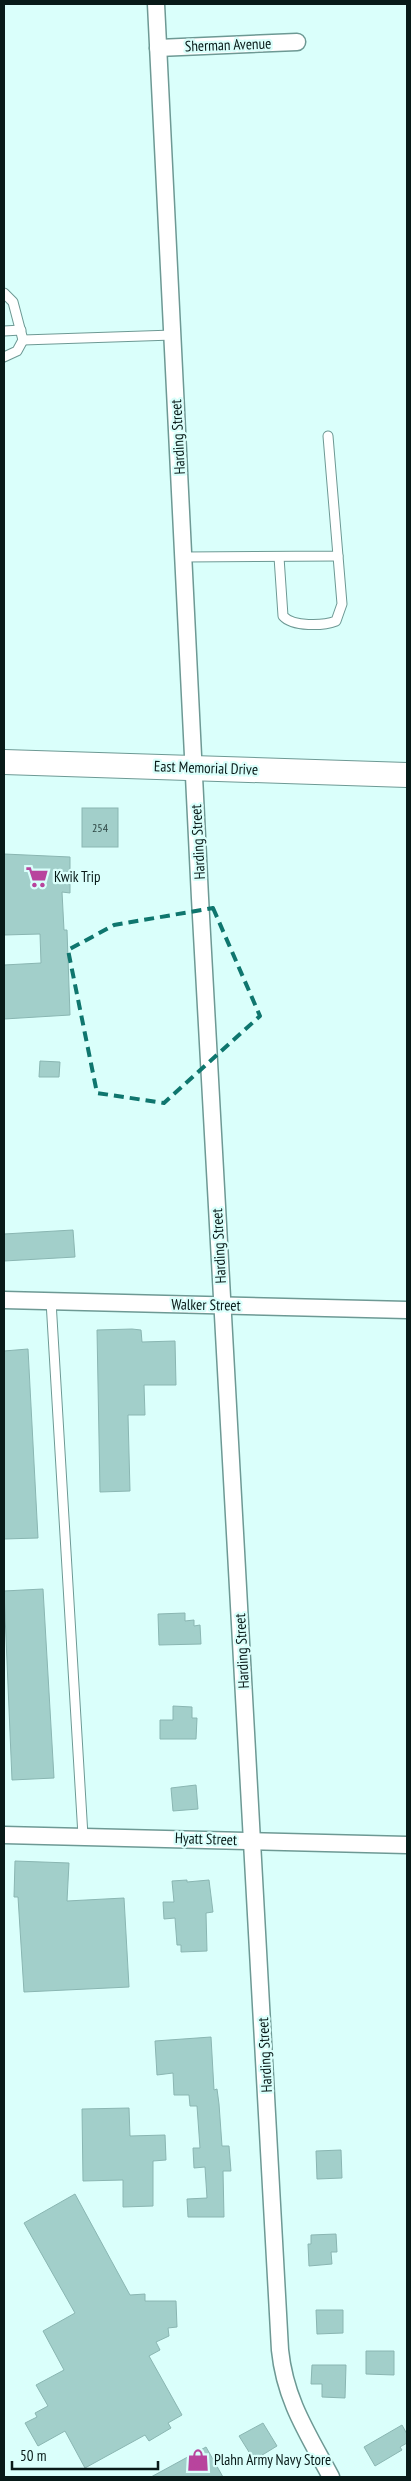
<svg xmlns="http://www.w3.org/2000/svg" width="411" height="2481" viewBox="0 0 411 2481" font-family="'PT Sans Narrow',sans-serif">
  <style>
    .building { fill: #a2cfca; stroke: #8ab6b2 }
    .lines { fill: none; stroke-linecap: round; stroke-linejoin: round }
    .lane-casing { stroke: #6d9994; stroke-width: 11 }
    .street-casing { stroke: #6d9994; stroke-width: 19 }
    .secondary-casing { stroke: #6d9994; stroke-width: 26 }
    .lane { stroke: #fff; stroke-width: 9 }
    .street { stroke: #fff; stroke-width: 16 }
    .secondary { stroke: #fff; stroke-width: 24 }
    .marked { fill: none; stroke: #0f766e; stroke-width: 4; stroke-dasharray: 10 6; stroke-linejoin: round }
    .labels { text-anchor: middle; stroke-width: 4.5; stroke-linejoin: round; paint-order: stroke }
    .number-label { font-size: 12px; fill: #2e4744 }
    .street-label { font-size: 15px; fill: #081a18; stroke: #dafffb }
    .poi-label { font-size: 15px; fill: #081a18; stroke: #dafffb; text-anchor: start }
  </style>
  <rect width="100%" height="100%" fill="#dafffb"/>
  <g class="building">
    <rect x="82" y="808" width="36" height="39"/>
    <polygon points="4,854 70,857 70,893 62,892 64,930 67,930 70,1015 4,1019 4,965 41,963 40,934 4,935"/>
    <polygon points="40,1061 60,1062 59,1077 39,1077"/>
    <polygon points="73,1230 75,1257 4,1261 4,1234"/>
    <polygon points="132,1329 141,1330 142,1342 175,1341 176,1385 144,1385 145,1415 128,1415 130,1491 100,1492 97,1330"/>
    <polygon points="28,1349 38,1538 4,1539 4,1351"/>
    <polygon points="43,1589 54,1778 12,1780 4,1591"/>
    <polygon points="185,1613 185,1621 194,1620 194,1626 200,1625 201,1644 159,1645 158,1614"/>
    <polygon points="173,1706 192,1707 192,1718 197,1718 196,1739 160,1739 160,1720 173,1720"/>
    <polygon points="196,1785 198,1809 173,1811 171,1788"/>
    <polygon points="15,1861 69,1863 67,1901 124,1898 129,1987 24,1992 18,1897 14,1897"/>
    <polygon points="187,1880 187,1882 209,1880 213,1912 206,1913 207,1951 181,1952 181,1945 177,1945 175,1918 164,1919 163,1902 174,1902 172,1881"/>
    <polygon points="211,2037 214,2090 217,2089 219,2104 222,2146 229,2146 231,2171 223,2171 224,2217 188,2217 187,2199 207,2198 205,2167 194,2168 193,2148 200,2148 197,2106 190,2106 189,2095 174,2095 173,2073 157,2075 155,2041"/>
    <polygon points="129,2108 130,2136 165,2135 166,2160 153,2161 153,2206 123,2207 123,2180 83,2181 82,2109"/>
    <polygon points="341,2150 342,2178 317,2179 316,2151"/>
    <polygon points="75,2194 130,2295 145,2294 145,2301 176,2301 177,2327 168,2328 169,2336 156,2342 160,2350 149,2356 182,2415 168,2423 171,2428 149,2441 145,2435 85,2468 65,2431 38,2446 25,2423 37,2417 35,2413 48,2406 36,2385 64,2370 43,2331 75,2313 24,2223"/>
    <polygon points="336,2234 337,2252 331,2252 332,2264 309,2266 308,2244 311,2244 311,2235"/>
    <polygon points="316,2310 343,2310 343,2333 317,2334"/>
    <polygon points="366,2351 394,2351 394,2375 366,2374"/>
    <polygon points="312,2365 346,2365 345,2398 322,2397 322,2384 311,2384"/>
    <polygon points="263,2423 277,2446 254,2460 239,2436"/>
    <polygon points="402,2425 407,2434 407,2443 400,2447 402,2450 375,2466 364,2447"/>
    <polygon points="206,2447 223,2477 151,2477"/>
  </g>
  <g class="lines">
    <defs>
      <g id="lane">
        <polyline points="4,293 13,302 23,340 173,335"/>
        <polyline points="4,331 21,330"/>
        <polyline points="4,357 17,351 23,340"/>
        <polyline points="184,557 338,556 328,436"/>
        <path d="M279 557 283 616C293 627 323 626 336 621L342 604 338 556"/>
        <polyline points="51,1301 83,1836"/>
      </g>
      <g id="street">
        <path d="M156 4 200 898 280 2350C285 2400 308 2434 331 2477"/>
        <polyline points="158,48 297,42"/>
        <polyline points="4,1300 407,1310"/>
        <polyline points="4,1835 407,1845"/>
      </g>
      <polyline id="secondary" points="4,762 407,775"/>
    </defs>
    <use href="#lane" class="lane-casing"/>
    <use href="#street" class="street-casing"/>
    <use href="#secondary" class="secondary-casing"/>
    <use href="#lane" class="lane"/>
    <use href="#street" class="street"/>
    <use href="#secondary" class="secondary"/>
  </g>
  <path class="marked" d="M213 908 260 1016 164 1103 97 1093 68 950 114 925Z"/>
  <defs>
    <symbol id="supermarket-bare" viewBox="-9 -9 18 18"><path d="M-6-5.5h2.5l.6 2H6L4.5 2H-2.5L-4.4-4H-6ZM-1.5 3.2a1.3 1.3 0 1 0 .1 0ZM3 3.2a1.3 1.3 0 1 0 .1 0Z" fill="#b8449d" stroke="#dafffb" stroke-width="2.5" paint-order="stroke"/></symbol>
    <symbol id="shop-bare" viewBox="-9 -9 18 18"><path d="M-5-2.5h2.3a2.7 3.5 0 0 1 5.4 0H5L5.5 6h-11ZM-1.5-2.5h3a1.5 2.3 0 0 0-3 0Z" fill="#b8449d" stroke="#dafffb" stroke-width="2.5" paint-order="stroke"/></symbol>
  </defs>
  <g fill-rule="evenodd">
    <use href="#supermarket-bare" x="21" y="861" width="32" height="32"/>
    <use href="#shop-bare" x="182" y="2444" width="32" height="32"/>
  </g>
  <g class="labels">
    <g class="number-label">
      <text x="100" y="832">254</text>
    </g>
    <g class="street-label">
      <text transform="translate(228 45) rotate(-2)" y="5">Sherman Avenue</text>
      <text transform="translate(178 437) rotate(-93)" y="5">Harding Street</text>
      <text transform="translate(206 768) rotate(2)" y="5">East Memorial Drive</text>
      <text transform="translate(198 842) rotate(-93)" y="5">Harding Street</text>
      <text transform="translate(219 1246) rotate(-93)" y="5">Harding Street</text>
      <text transform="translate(206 1305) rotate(1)" y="5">Walker Street</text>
      <text transform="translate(242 1651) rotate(-93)" y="5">Harding Street</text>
      <text transform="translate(206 1839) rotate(2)" y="5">Hyatt Street</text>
      <text transform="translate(265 2055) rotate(-93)" y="5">Harding Street</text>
    </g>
    <g class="poi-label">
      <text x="54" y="882">Kwik Trip</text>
      <text x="214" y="2465">Plahn Army Navy Store</text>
    </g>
  </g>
  <rect width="411" height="2481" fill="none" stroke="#081a18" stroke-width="10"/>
  <path d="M12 2461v8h146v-8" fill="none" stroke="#081a18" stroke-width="2.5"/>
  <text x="20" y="2461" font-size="15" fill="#081a18" stroke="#dafffb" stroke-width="4" paint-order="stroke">50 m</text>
</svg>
